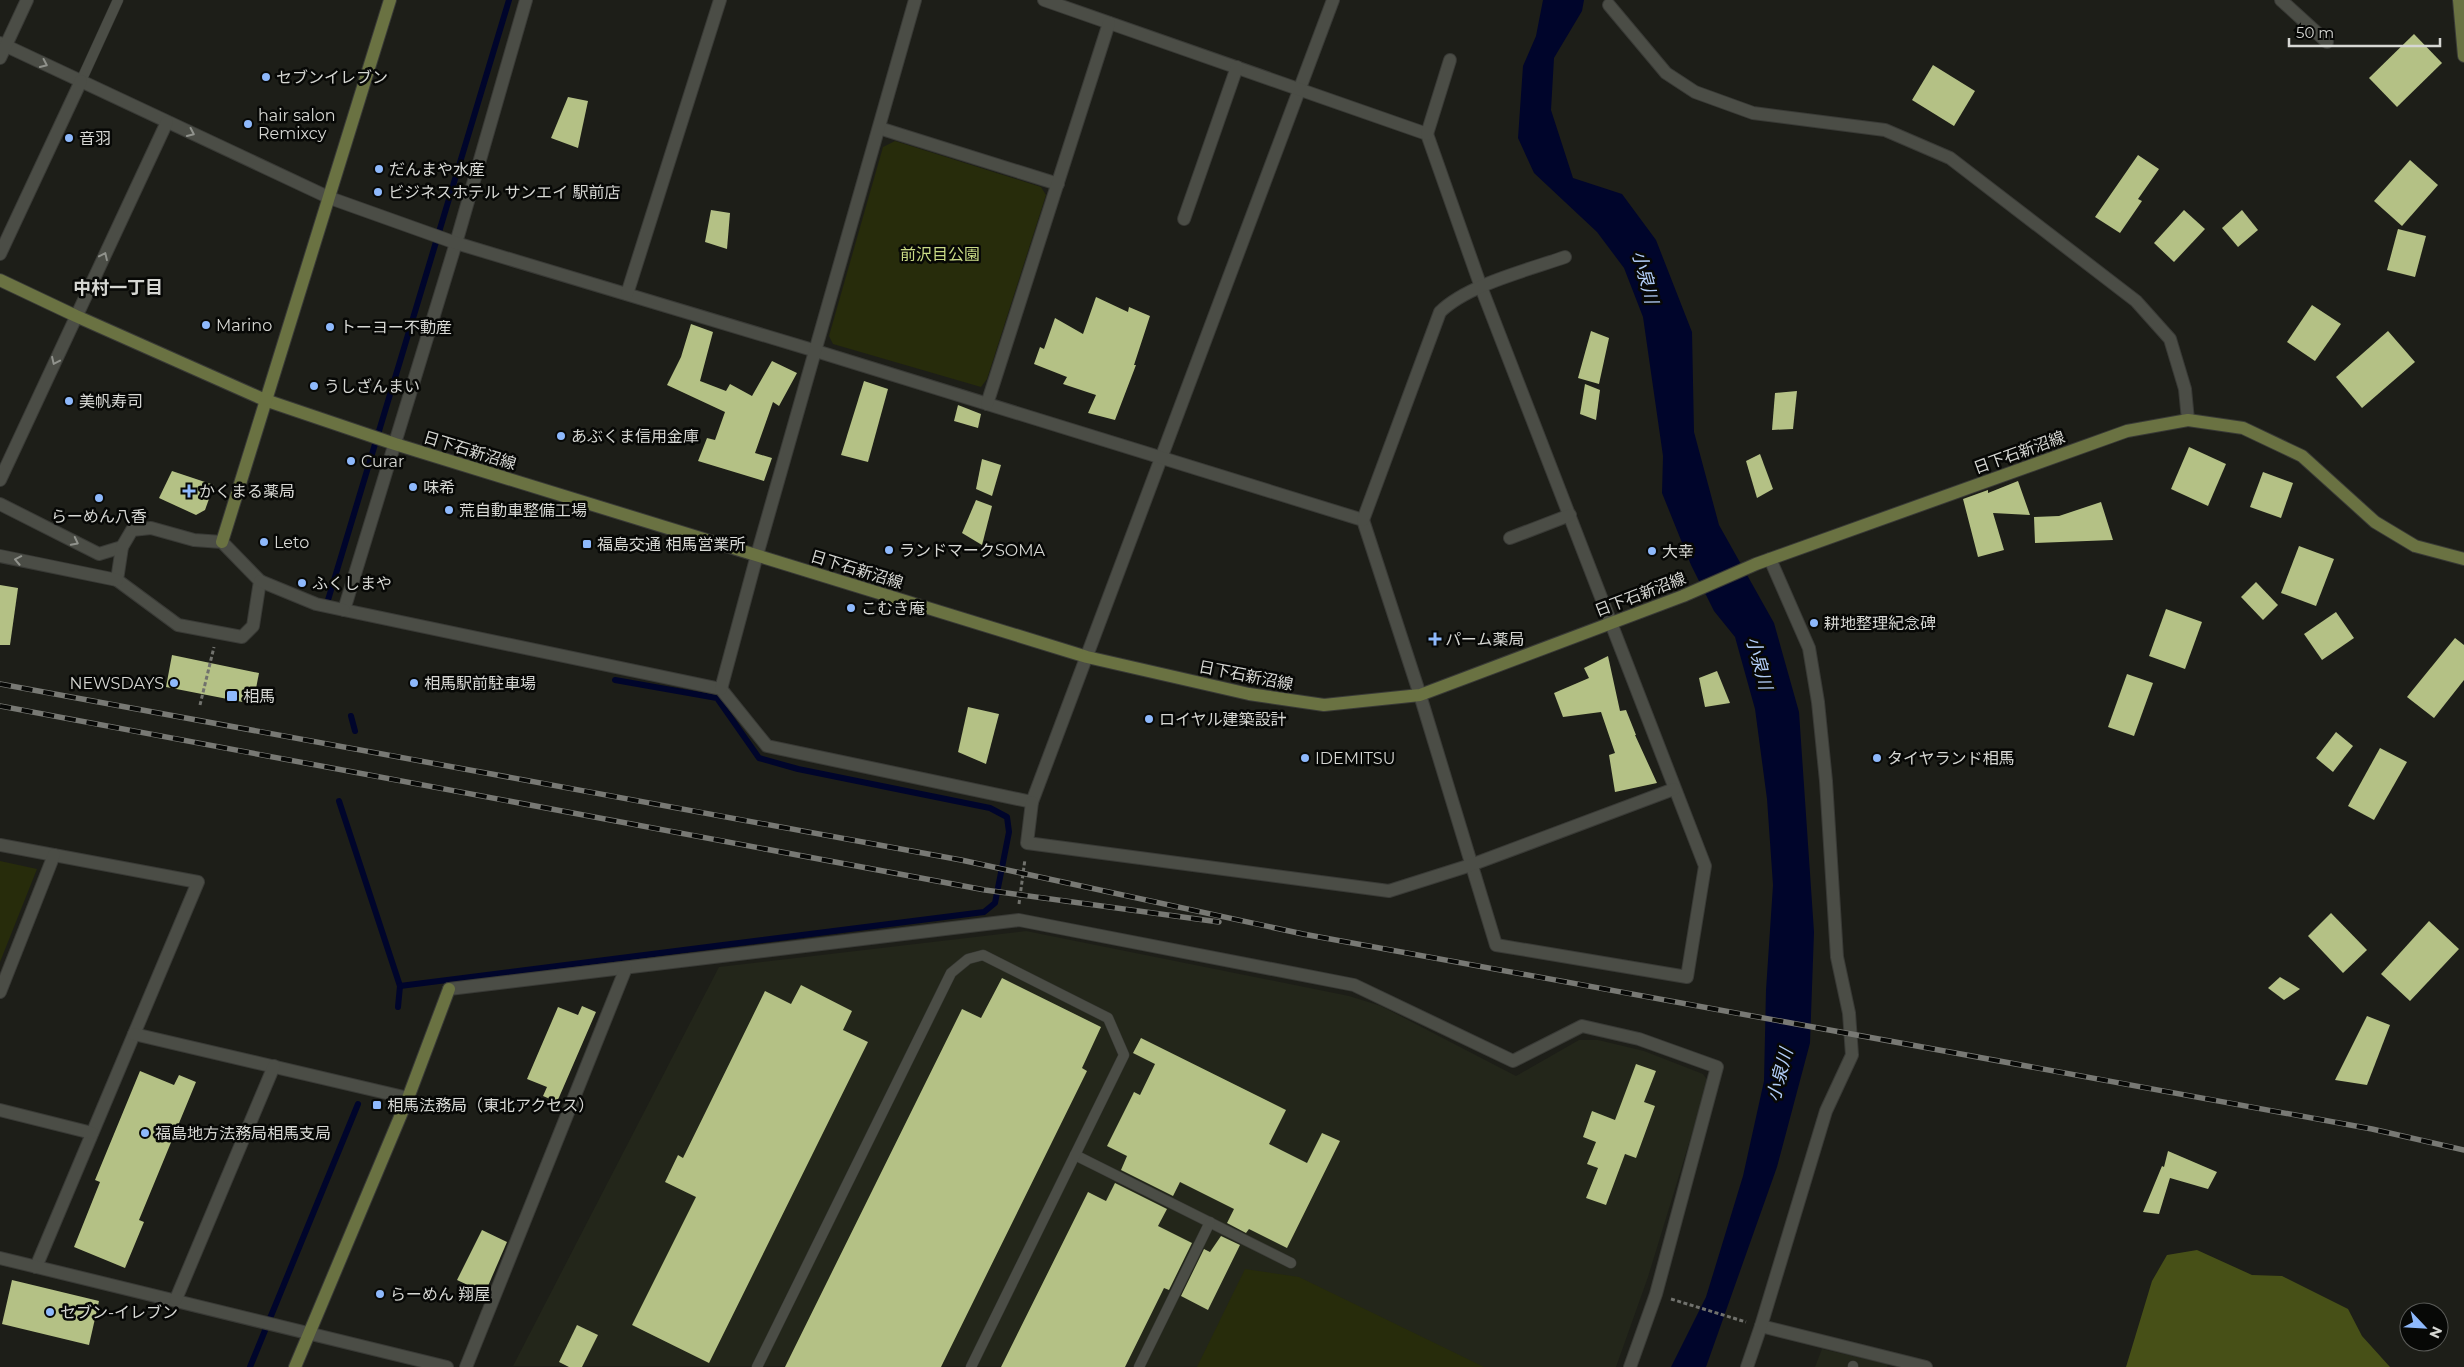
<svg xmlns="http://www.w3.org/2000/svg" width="2464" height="1367" viewBox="0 0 2464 1367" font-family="Montserrat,'Noto Sans JP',sans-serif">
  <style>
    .built { fill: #23261a }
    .green { fill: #272c0b }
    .forest { fill: #475017 }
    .water { fill: #00052b }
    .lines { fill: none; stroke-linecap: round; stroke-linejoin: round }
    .stream { stroke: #00052b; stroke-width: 6 }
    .building { fill: #b4c185 }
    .lane-casing { stroke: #393a36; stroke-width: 11 }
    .street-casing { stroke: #393a36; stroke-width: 14 }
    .secondary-casing { stroke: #393a36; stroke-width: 14 }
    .path { stroke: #71726d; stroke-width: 3; stroke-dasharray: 4 2.5; stroke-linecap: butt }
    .lane { stroke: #4b4d46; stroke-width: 10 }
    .street { stroke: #4b4d46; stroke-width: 12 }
    .secondary { stroke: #6a7242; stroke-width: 12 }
    .rail-casing { stroke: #787974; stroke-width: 5.5 }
    .rail { stroke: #070806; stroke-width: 4; stroke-dasharray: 11; stroke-linecap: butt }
    .oneway { stroke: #90928c }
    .poi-dot { fill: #8eb9fc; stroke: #070806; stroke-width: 2 }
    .labels { text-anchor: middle; stroke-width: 5; stroke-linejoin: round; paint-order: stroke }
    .poi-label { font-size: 16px; fill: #d6d7d3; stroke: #070806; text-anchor: start }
    .park-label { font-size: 16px; fill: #cadb86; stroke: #070806 }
    .street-label { font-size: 16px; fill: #d6d7d3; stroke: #070806 }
    .water-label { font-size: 18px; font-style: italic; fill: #b2cdf8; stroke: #070806 }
    .neighbourhood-label { font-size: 18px; font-weight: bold; fill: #d6d7d3; stroke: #070806 }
  </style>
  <rect width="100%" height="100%" fill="#1d1e18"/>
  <g class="built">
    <polygon points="1026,931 1349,996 1381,1006 1516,1076 1579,1040 1598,1040 1644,1051 1703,1074 1708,1081 1648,1277 1616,1367 513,1366 719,967"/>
    <polygon points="1822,1349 1888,1364 1887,1367 1815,1367"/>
  </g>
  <g class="green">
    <polygon points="895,141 1041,187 1046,195 987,379 981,387 833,344 829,336 883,147"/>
    <polygon points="0,861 37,869 0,962"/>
    <polygon points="1245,1269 1299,1277 1484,1367 1197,1367"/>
  </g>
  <polygon class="forest" points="2197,1250 2252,1275 2282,1276 2348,1309 2362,1336 2390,1367 2126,1367 2152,1281 2167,1255"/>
  <polygon class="water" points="1543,0 1584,0 1582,11 1554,58 1551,110 1573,178 1622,194 1656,240 1692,332 1694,432 1719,525 1774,623 1799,712 1814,932 1810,1043 1777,1167 1706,1367 1671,1367 1706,1297 1743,1176 1764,1081 1766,990 1773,885 1767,799 1755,709 1735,637 1714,611 1691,565 1662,493 1663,456 1643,317 1624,268 1597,232 1534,173 1518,138 1523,66 1536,36"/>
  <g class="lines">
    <g class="stream">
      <polyline points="328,600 509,0"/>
      <polyline points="351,716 355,731"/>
      <polyline points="339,801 400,986 398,1007"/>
      <polyline points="400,986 984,912 995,903 1009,832 1007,817 990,808 798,769 759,758 717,698 615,680"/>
      <polyline points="250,1367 358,1104"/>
    </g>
  </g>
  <g class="building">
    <polygon points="2414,34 2442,63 2397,107 2369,78"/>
    <polygon points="1933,65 1975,91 1954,126 1912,100"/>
    <polygon points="568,97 588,101 578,148 551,138"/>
    <polygon points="2138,155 2159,169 2138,199 2142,201 2120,233 2095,217"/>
    <polygon points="2410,160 2438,185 2402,226 2374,201"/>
    <polygon points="711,210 730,213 727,249 705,242"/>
    <polygon points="2184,210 2205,229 2174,262 2154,243"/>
    <polygon points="2242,210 2258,230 2238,247 2222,228"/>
    <polygon points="2398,229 2426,236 2415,277 2387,270"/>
    <polygon points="1096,297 1128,312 1129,307 1150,316 1134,365 1136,365 1115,420 1088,413 1096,395 1063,384 1067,377 1034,364 1040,347 1044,349 1055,318 1083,334"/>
    <polygon points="2312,305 2341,324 2315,361 2287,342"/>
    <polygon points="691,324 713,332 700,381 726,391 730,384 752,396 772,361 797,373 779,406 773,402 755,453 772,458 764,481 698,461 707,438 715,440 725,412 667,385 681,357"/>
    <polygon points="1591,331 1609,338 1599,384 1578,378"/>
    <polygon points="2388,331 2415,362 2362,408 2336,377"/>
    <polygon points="864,381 888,389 868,462 841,455"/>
    <polygon points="1585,384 1600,390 1596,420 1580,414"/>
    <polygon points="1797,391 1793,429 1772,430 1775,393"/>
    <polygon points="958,405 981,414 978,428 954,421"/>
    <polygon points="2189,447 2226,464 2208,506 2171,489"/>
    <polygon points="1760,454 1773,489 1757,498 1746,461"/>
    <polygon points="982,459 1001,465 992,496 976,489"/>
    <polygon points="172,471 214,485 205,510 196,515 159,498"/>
    <polygon points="2263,472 2293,483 2281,518 2250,507"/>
    <polygon points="2018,481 2030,515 1993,513 2004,550 1978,557 1963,499 1988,490 1988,493"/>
    <polygon points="976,500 992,506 982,545 962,533"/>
    <polygon points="2101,502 2113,540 2035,543 2034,517 2059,516"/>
    <polygon points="2299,546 2334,559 2316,606 2281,593"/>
    <polygon points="2256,582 2278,605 2263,620 2241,597"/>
    <polygon points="0,585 18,588 10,645 0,645"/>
    <polygon points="2166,609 2202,622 2185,669 2149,656"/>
    <polygon points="2336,612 2354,638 2322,660 2304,634"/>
    <polygon points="2455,638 2464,645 2464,680 2434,718 2407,697"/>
    <polygon points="172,655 259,673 253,704 166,687"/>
    <polygon points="1608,656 1620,711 1626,710 1636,735 1635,735 1657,783 1615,792 1609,755 1615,753 1601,712 1563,717 1554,693 1589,678 1584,668"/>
    <polygon points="1717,671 1730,703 1705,707 1699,678"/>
    <polygon points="2127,674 2153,683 2134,736 2108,727"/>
    <polygon points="968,707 999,714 986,764 958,752"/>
    <polygon points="2336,732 2353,746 2333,772 2316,758"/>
    <polygon points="2380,748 2407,762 2374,820 2348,806"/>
    <polygon points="2331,913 2367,950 2343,973 2308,936"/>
    <polygon points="2429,921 2459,949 2410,1001 2381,974"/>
    <polygon points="2280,977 2300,989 2284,1000 2268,988"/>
    <polygon points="1002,978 1101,1027 1082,1068 1087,1071 941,1367 785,1367 962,1009 981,1018"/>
    <polygon points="801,985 852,1011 843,1030 868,1042 709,1363 632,1325 696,1197 665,1182 678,1155 683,1158 765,991 791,1004"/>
    <polygon points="582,1006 596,1012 557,1102 543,1096 547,1087 527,1079 558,1007 578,1015"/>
    <polygon points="2367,1016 2390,1025 2367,1085 2335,1080"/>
    <polygon points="1141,1038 1286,1110 1269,1144 1307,1163 1322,1133 1340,1141 1287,1248 1249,1229 1246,1233 1227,1223 1234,1209 1180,1182 1173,1196 1121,1170 1127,1156 1107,1146 1134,1092 1140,1095 1155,1064 1133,1053"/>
    <polygon points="1636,1064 1656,1071 1644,1102 1655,1106 1636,1158 1625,1154 1606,1205 1586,1198 1598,1168 1587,1164 1596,1142 1583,1137 1592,1111 1615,1120"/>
    <polygon points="140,1071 174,1085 179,1075 196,1082 139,1220 144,1222 125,1268 74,1247 100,1182 95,1180"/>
    <polygon points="2168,1151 2217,1172 2208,1189 2170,1178 2159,1214 2143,1212 2162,1166 2164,1167"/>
    <polygon points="1115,1183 1167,1209 1158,1226 1192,1243 1169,1290 1164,1288 1125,1367 1001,1367 1088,1192 1106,1201"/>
    <polygon points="482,1230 507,1242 485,1293 457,1280"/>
    <polygon points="1221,1236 1240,1245 1208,1310 1181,1296 1204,1249 1210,1252"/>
    <polygon points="12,1280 99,1301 89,1345 2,1324"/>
    <polygon points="577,1325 598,1335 582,1367 569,1367 559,1362"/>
  </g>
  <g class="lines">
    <defs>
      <g id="lane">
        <polyline points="81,81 118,0"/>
        <polyline points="1075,1155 1291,1263"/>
        <polyline points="757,1367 951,973 968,959 983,955 1108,1018 1124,1055 971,1367"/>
        <polyline points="1139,1367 1210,1222"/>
        <polyline points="1853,1367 1853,1366"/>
      </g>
      <g id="street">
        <polyline points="526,0 456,243 344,610 721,689 767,746 1032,802 1333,0"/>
        <polyline points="2281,0 2327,42"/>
        <polyline points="1609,5 1666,73 1695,92 1753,113 1885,130 1950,158 2136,301 2170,339 2185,389 2188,420"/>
        <polyline points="0,43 330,198 456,243 816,351 1363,520 1420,695 1496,945 1687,977 1705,866 1481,287 1427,134 1044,0"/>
        <polyline points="0,58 27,0"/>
        <polyline points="879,128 1058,184"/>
        <polyline points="1427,134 1450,60"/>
        <polyline points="1184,219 1237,67"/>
        <polyline points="0,254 81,81"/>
        <polyline points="627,294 720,0"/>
        <polyline points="987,404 1109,23"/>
        <polyline points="0,480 167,122"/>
        <polyline points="0,504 99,554 122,547"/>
        <path d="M1363 520 1440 312C1467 285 1528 270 1565 257"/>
        <polygon points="151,528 194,540 222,542 260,581 253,626 242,637 178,625 117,580 122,547 132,530"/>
        <polyline points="1510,538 1570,515"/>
        <polyline points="0,556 117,580"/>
        <polyline points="260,581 316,604 344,610"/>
        <polyline points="721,689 757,555 915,0"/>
        <polyline points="1032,802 1027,843 1389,891 1471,865 1674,789"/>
        <polyline points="0,845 198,882 36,1267"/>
        <polyline points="449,989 1019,920 1354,985 1513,1061 1582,1026 1639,1039 1717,1067 1656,1294 1630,1367"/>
        <polyline points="0,992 54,855"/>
        <polyline points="134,1034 408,1098"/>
        <polyline points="0,1110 92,1133"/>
        <polyline points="0,1258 447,1367"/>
        <polyline points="176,1299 274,1066"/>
        <polyline points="1761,1326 1926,1367"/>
        <polyline points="466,1367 626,968"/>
        <polyline points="1747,1367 1761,1326 1826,1111 1852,1055 1849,1013 1837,957 1826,781 1818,702 1809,648 1770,559"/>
      </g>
      <g id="secondary">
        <polyline points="2459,0 2464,56"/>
        <polyline points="0,280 76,316 265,400 395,444 1087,657 1249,694 1324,705 1420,695 1683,596 1756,564 2127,431 2188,420 2243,428 2302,456 2375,522 2415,546 2464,559"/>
        <polyline points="222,542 390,0"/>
        <polyline points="295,1367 408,1098 449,989"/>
      </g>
    </defs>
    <use href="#lane" class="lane-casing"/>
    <use href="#street" class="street-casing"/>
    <use href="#secondary" class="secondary-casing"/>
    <g class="path">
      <polyline points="200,705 214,647"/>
      <polyline points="1019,904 1025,859"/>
      <polyline points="1671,1299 1746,1322"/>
    </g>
    <use href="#lane" class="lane"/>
    <use href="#street" class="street"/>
    <use href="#secondary" class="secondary"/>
    <defs>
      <g id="rail">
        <polyline points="0,684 961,860 1303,934 2372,1129 2464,1150"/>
        <polyline points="0,706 985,890 1219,922"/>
      </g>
    </defs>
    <use href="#rail" class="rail-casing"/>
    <use href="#rail" class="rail"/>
  </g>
  <defs><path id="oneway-chevron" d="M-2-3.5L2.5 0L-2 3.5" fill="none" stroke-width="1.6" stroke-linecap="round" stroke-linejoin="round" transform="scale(1.25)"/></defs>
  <g class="oneway">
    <use href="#oneway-chevron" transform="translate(44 64) rotate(25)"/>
    <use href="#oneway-chevron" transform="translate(191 133) rotate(25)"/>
    <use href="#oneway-chevron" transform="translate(104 256) rotate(-65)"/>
    <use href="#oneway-chevron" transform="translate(55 361) rotate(115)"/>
    <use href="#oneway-chevron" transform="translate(75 542) rotate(27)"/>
    <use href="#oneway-chevron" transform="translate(18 560) rotate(-169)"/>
  </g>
  <g class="poi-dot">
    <circle cx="266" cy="77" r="5"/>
    <circle cx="248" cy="124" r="5"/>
    <circle cx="69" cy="138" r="5"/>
    <circle cx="379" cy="169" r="5"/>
    <circle cx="378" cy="192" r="5"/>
    <circle cx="206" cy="325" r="5"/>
    <circle cx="330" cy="327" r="5"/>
    <circle cx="314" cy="386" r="5"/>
    <circle cx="69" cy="401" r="5"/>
    <circle cx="561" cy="436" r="5"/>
    <circle cx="351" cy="461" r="5"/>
    <circle cx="413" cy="487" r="5"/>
    <path d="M186.5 483.5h5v5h5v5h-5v5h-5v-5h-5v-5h5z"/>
    <circle cx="99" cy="498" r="5"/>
    <circle cx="449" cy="510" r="5"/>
    <circle cx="264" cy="542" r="5"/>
    <rect x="582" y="539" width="10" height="10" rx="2.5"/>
    <circle cx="889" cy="550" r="5"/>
    <circle cx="1652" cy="551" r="5"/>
    <circle cx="302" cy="583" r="5"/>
    <circle cx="851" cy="608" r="5"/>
    <circle cx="1814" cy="623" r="5"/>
    <path d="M1432.5 631.5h5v5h5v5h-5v5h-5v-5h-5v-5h5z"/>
    <circle cx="174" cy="683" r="5"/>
    <circle cx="414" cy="683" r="5"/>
    <rect x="226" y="690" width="12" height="12" rx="2.5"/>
    <circle cx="1149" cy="719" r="5"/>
    <circle cx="1305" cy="758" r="5"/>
    <circle cx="1877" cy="758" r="5"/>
    <rect x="372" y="1100" width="10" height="10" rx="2.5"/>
    <circle cx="145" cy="1133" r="5"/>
    <circle cx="380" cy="1294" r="5"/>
    <circle cx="50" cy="1312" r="5"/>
  </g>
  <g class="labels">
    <g class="poi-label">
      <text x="276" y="83">セブンイレブン</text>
      <text x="258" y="121">hair salon<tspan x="258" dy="18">Remixcy</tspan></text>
      <text x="79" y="144">音羽</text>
      <text x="389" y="175">だんまや水産</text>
      <text x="388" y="198">ビジネスホテル サンエイ 駅前店</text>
      <text x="216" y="331">Marino</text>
      <text x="340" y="333">トーヨー不動産</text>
      <text x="324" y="392">うしざんまい</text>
      <text x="79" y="407">美帆寿司</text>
      <text x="571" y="442">あぶくま信用金庫</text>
      <text x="361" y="467">Curar</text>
      <text x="423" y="493">味希</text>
      <text x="199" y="497">かくまる薬局</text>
      <text x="459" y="516">荒自動車整備工場</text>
      <text x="99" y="522" text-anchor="middle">らーめん八香</text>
      <text x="274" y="548">Leto</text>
      <text x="597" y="550">福島交通 相馬営業所</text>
      <text x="899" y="556">ランドマークSOMA</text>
      <text x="1662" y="557">大幸</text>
      <text x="312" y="589">ふくしまや</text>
      <text x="861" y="614">こむき庵</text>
      <text x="1824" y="629">耕地整理紀念碑</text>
      <text x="1445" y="645">パーム薬局</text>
      <text x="164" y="689" text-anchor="end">NEWSDAYS</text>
      <text x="424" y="689">相馬駅前駐車場</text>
      <text x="243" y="702">相馬</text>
      <text x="1159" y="725">ロイヤル建築設計</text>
      <text x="1315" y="764">IDEMITSU</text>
      <text x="1887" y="764">タイヤランド相馬</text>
      <text x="387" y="1111">相馬法務局（東北アクセス）</text>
      <text x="155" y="1139">福島地方法務局相馬支局</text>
      <text x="390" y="1300">らーめん 翔屋</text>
      <text x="60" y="1318">セブン-イレブン</text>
    </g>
    <g class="park-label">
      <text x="940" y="260">前沢目公園</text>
    </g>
    <g class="street-label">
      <text transform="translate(470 450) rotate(17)" y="6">日下石新沼線</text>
      <text transform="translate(2019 452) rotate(-20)" y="6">日下石新沼線</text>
      <text transform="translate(857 569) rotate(17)" y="6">日下石新沼線</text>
      <text transform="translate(1640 594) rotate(-21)" y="6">日下石新沼線</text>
      <text transform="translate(1246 675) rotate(11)" y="6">日下石新沼線</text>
    </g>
    <g class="water-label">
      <text transform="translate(1645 277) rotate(75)" y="6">小泉川</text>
      <text transform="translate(1759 663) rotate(75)" y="6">小泉川</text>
      <text transform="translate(1780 1075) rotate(-75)" y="6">小泉川</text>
    </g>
    <g class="neighbourhood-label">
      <text x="118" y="294">中村一丁目</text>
    </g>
  </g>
  <g transform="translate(2424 1327) rotate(115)"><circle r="24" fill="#070806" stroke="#5a5b58"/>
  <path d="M0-4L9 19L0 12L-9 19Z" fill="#8eb9fc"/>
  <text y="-8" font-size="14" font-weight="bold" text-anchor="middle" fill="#d6d7d3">N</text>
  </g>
  <path d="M2289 38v8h151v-8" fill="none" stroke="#d6d7d3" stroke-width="2.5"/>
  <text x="2296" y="38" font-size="15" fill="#d6d7d3" stroke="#070806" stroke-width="4" paint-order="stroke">50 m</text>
</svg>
